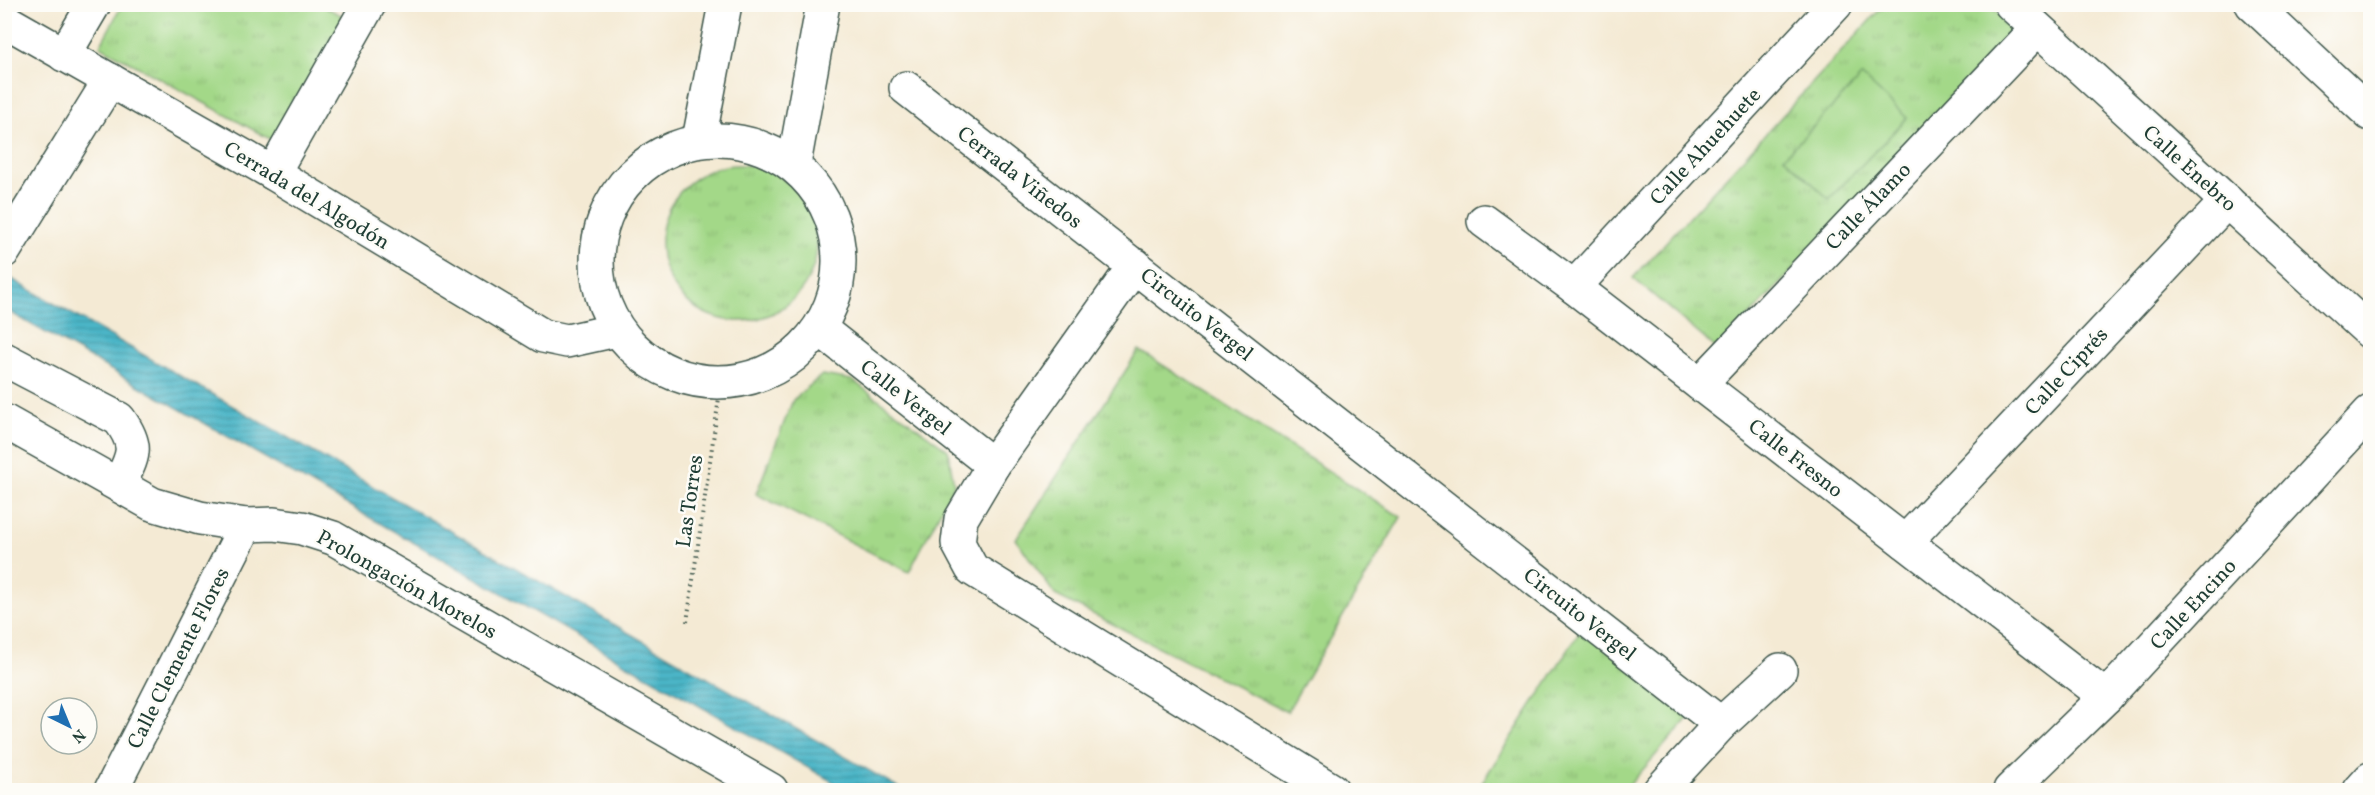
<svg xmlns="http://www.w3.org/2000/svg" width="2375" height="795" viewBox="0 0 2375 795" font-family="Vollkorn,serif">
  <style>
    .grass { fill: url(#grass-tufts); stroke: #618a5e; stroke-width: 1.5 }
    .garden { fill: #a3d888; stroke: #618a5e; stroke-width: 1.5 }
    .water { fill: url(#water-rules); stroke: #357a7e; stroke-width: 1.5 }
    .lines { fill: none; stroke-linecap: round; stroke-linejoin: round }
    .minor-casing { stroke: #3f574c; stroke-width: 36 }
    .path { stroke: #3f574c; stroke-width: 4; stroke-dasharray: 1.5 4.5; stroke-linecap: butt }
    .minor { stroke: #fff; stroke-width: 33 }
    .labels { text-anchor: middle; stroke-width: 5; stroke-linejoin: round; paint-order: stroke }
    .street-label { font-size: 21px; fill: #1f3d34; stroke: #fdfcf7 }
  </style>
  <defs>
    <pattern id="grass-tufts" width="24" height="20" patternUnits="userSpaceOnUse" patternTransform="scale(1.5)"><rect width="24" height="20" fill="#a3d888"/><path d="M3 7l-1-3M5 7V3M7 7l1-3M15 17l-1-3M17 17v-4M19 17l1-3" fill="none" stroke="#8cba76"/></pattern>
    <pattern id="water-rules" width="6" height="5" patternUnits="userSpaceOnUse" patternTransform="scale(1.5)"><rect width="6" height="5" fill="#4bb6c8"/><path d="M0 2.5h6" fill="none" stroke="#3e95a3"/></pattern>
  </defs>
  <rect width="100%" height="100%" fill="#fdfcf7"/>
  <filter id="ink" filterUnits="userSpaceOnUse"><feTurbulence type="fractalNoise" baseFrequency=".0167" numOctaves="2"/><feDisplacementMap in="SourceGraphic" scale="12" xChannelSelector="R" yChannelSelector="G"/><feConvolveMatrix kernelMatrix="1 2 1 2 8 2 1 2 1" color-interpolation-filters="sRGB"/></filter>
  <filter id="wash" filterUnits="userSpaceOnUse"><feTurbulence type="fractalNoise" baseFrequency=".008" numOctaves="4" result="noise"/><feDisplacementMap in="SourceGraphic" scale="24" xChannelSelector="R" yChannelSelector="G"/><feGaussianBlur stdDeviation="1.35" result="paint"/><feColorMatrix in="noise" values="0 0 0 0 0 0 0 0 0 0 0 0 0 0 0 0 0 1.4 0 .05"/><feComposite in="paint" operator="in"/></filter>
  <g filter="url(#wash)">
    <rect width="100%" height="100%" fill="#f4ead4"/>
    <g class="grass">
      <polygon points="122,5 321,5 347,18 279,144 100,46"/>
      <polygon points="1884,5 1989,5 2016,30 1718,350 1633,278"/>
      <circle cx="739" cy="243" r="78"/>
      <polygon points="1139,350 1401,517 1287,712 1055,595 1016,539"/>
      <polygon points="822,375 852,380 948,450 954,485 909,572 756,494 793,400"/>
      <polygon points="1582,628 1690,716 1625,790 1477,790"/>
    </g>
    <polygon class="garden" points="1862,76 1907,118 1829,199 1784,157"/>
    <polygon class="water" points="5,275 39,295 903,790 847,790 20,318 5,309"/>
  </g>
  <g filter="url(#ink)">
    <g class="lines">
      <defs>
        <g id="minor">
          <polyline points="2011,4 2370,332"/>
          <polyline points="2252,4 2370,114"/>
          <polyline points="4,20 273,173 543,336 567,341 617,330"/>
          <polyline points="64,55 94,4"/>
          <polyline points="906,88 1721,724"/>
          <circle cx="718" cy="261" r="121"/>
          <polyline points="699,140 725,4"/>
          <polyline points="794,164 823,4"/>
          <polyline points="273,173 369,4"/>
          <polyline points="1484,221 1574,287 2106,697"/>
          <polyline points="4,251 110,80"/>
          <polyline points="1135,265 993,465 961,519 958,543 972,569 1332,790"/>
          <polyline points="1574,287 1836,4"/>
          <polyline points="820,329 993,465"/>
          <path d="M4 359 119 419C140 448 133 455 119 485"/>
          <polyline points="1700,384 2037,29"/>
          <polyline points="4,421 152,504 200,518 246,525 274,524 302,528 333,538 771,790"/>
          <polyline points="1905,542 2227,201"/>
          <polyline points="111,790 246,525"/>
          <polyline points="1660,790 1721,724 1780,670"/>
          <polyline points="2010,790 2106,697 2370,412"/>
          <polyline points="2360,790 2370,779"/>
        </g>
      </defs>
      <use href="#minor" class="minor-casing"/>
      <polyline class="path" points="687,622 721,384"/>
      <use href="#minor" class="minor"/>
    </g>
  </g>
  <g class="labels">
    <g class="street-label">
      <text transform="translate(1705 146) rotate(-47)" y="7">Calle Ahuehuete</text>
      <text transform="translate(2190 168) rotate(42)" y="7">Calle Enebro</text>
      <text transform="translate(1020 177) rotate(38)" y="7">Cerrada Viñedos</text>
      <text transform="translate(307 195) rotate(31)" y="7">Cerrada del Algodón</text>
      <text transform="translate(1868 206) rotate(-46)" y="7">Calle Álamo</text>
      <text transform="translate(1197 314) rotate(38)" y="7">Circuito Vergel</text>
      <text transform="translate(2066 371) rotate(-47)" y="7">Calle Ciprés</text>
      <text transform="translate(906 397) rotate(38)" y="7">Calle Vergel</text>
      <text transform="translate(1796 458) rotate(38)" y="7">Calle Fresno</text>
      <text transform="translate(689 501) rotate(-82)" y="7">Las Torres</text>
      <text transform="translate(407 584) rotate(29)" y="7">Prolongación Morelos</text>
      <text transform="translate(2193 604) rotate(-47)" y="7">Calle Encino</text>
      <text transform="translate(1580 614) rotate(38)" y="7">Circuito Vergel</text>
      <text transform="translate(178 658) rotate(-63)" y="7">Calle Clemente Flores</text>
    </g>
  </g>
  <rect width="2375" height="795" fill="none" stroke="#fdfcf7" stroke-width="24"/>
  <g transform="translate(69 726) rotate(137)"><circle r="28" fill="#fdfcf7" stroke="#a4b0a9" stroke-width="1.5"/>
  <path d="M0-4.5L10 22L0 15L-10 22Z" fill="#1f6fb2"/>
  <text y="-9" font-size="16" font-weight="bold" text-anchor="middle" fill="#1f3d34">N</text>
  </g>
</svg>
